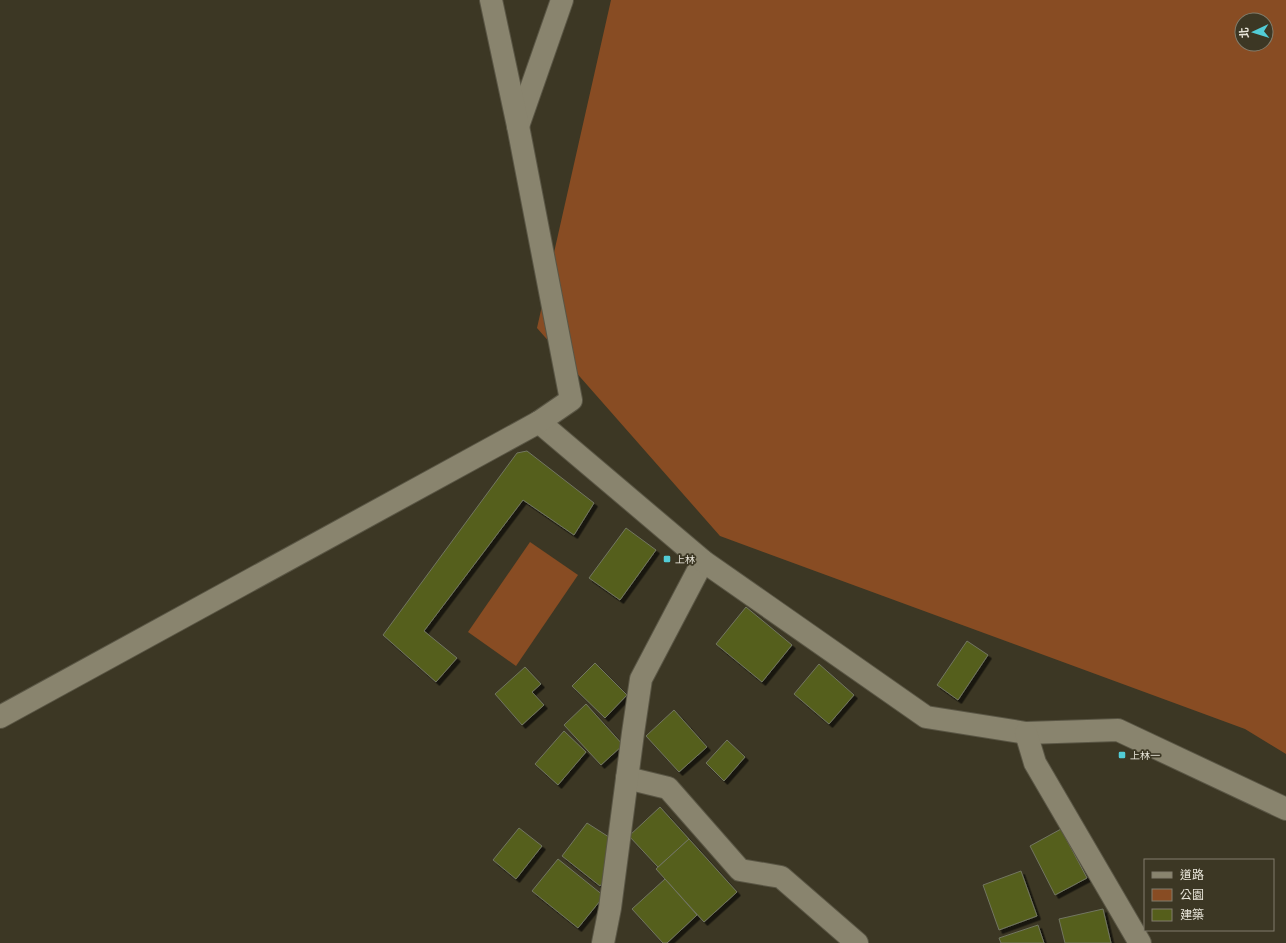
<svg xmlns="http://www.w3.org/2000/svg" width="1286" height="943" viewBox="0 0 1286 943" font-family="'DejaVu Sans','Noto Sans TC',sans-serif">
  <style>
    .green { fill: #884c23; fill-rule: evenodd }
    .building { fill: #555e1b; stroke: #727661; filter: url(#shadow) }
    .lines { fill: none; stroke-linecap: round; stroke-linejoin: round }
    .minor-casing { stroke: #5a5645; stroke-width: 24 }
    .tertiary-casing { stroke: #5a5645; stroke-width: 24 }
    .minor { stroke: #89846e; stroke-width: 22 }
    .tertiary { stroke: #89846e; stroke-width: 22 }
    .poi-dot { fill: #52ccd6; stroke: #3c3724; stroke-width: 1.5 }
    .labels { text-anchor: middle; stroke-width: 3.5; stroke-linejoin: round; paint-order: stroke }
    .poi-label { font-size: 10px; fill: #e8e5d9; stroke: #3c3724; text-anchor: start }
  </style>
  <defs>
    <filter id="shadow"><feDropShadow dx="3.5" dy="3.5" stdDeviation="0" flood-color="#0009"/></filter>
  </defs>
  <rect width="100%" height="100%" fill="#3c3724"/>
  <g class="green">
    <path d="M611 0H1286V754L1245 729 720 536 537 328ZM1242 20H1266V44H1242Z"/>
    <polygon points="530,542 578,575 516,666 468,632"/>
  </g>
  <g class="building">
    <polygon points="527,451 594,503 574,535 523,500 424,631 457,658 436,682 383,635 517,453"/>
    <polygon points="626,528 656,550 620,600 589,578"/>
    <polygon points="746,607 792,645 762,682 716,644"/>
    <polygon points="967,641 988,655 958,700 937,685"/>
    <polygon points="595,663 627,695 605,718 572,686"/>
    <polygon points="819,664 854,695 829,724 794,694"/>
    <polygon points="525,667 541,684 532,692 544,705 522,725 495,694"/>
    <polygon points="586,704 623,745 601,765 564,725"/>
    <polygon points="674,710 707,747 679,772 646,736"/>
    <polygon points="564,731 586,752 558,785 535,764"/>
    <polygon points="727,740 745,757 724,781 706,763"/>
    <polygon points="660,807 689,839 658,867 629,836"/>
    <polygon points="587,823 612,839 608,876 600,886 562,856"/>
    <polygon points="519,828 542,846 516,879 493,860"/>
    <polygon points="1061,829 1087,878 1055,895 1030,846"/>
    <polygon points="689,839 737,892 704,922 656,869"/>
    <polygon points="558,859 604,896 578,928 532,891"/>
    <polygon points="1021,871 1037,916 999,930 983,885"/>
    <polygon points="665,879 697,915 667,943 663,943 632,909"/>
    <polygon points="1103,909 1111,943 1065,943 1059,919"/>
    <polygon points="1038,925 1044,943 1001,943 999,938"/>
  </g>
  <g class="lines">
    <defs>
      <g id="minor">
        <polyline points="518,126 562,0"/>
        <polyline points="627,778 668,788 740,870 781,877 857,943"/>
        <polyline points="603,943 610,908 633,733 641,679 703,561"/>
      </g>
      <g id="tertiary">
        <polyline points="539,422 703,561 926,717 1026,733 1118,730 1286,809"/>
        <polyline points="0,717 539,422 571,400 518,126 491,0"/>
        <polyline points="1026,733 1035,763 1140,943"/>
      </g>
    </defs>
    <use href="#minor" class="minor-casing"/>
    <use href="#tertiary" class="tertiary-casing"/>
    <use href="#minor" class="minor"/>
    <use href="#tertiary" class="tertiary"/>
  </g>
  <g class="poi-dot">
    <rect x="663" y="555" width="8" height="8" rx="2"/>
    <rect x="1118" y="751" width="8" height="8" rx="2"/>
  </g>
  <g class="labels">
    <g class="poi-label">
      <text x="675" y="563">上林</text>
      <text x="1130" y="759">上林一</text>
    </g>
  </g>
  <rect x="1144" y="859" width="130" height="72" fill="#3c3724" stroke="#817d6c"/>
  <rect x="1152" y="872" width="20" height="6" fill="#89846e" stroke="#817d6c"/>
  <text x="1180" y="879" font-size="12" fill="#e8e5d9">道路</text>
  <rect x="1152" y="889" width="20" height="12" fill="#884c23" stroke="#817d6c"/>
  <text x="1180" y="899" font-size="12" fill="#e8e5d9">公園</text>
  <rect x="1152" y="909" width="20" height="12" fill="#555e1b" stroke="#817d6c"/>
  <text x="1180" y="919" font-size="12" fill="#e8e5d9">建築</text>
  <g transform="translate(1254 32) rotate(266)"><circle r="19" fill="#3c3724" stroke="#817d6c"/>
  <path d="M0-3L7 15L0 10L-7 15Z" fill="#52ccd6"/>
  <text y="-6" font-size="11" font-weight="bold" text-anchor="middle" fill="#e8e5d9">北</text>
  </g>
</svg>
